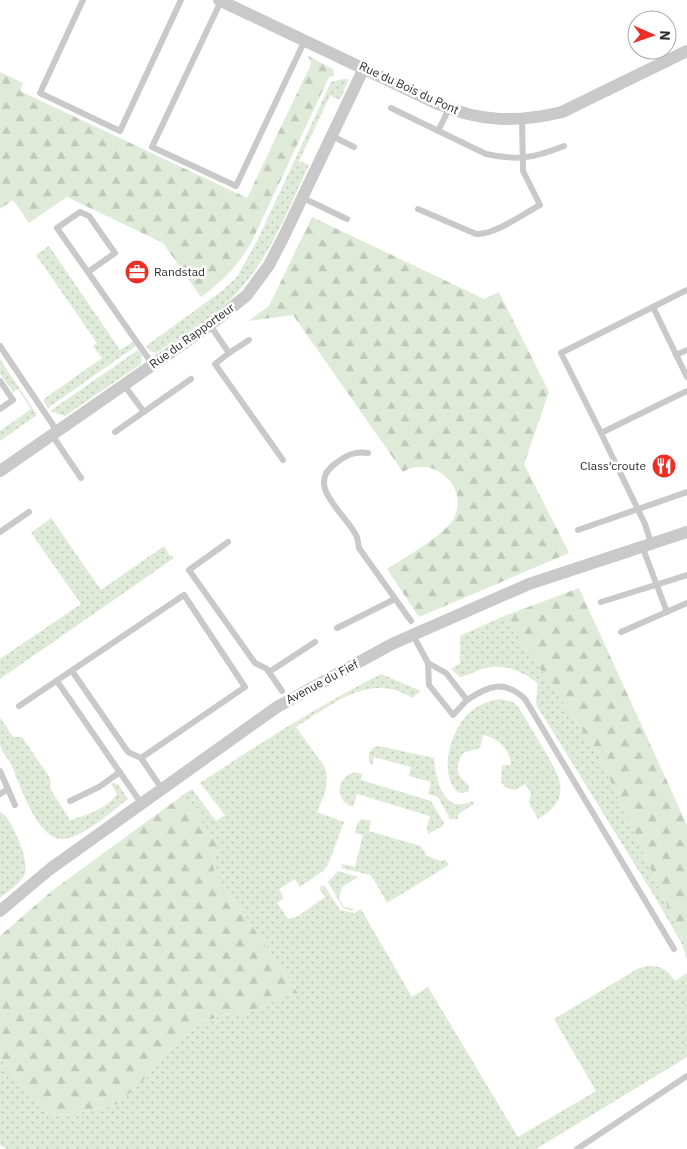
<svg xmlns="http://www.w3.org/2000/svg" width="687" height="1149" viewBox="0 0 687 1149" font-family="'IBM Plex Sans',sans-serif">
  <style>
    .grass { fill: url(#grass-dots) }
    .forest { fill: url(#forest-firs) }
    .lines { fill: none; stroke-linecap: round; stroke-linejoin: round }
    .service { stroke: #c9c9c9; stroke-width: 6 }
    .minor { stroke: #c9c9c9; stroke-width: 12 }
    .labels { text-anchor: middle; stroke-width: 5; stroke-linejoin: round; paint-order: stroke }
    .street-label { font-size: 12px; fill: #2c2c2c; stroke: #fff }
    .poi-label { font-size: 12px; fill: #2c2c2c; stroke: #fff; text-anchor: start }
  </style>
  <defs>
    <pattern id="grass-dots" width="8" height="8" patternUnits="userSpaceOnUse" patternTransform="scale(1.25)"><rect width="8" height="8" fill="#e0ead8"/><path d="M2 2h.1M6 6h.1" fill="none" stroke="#c0c9ba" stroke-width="1.8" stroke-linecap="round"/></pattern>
    <pattern id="forest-firs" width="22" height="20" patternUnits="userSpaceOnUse" patternTransform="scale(1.25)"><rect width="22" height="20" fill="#e0ead8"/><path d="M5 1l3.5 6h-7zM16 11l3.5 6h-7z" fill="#c0c9ba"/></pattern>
  </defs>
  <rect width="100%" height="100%" fill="#fff"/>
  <g class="grass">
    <path d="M343 79H348V81L340 100 330 96 299 161 309 165C286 214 267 265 228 302 208 322 180 337 157 353L150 351 146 346 223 290 237 277 258 239 331 82Z"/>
    <polygon points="49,246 120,350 133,342 136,346 48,408 44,402 44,399 102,358 93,346 97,343 36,255"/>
    <polygon points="138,350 142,355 141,364 65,416 50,411"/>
    <polygon points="0,359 37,415 0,441 0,431 31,409 18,389 13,392 0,374"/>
    <polygon points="51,518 101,590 164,546 170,556 172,555 174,558 0,679 0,659 81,604 31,533"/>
    <path d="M504 616 598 753 687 949V959L682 944 658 902 537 706 536 702 538 684C522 670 502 663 482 669 474 671 468 676 460 677L451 669 460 663V636Z"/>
    <path d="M381 674 421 691 412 698C370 671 332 705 296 727L324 766C331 783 324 796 317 812L344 822 328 865 323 871 300 887 295 879 279 889 284 898 277 903 288 919 298 916 325 897 319 888 324 885 340 910 354 913 361 909 412 997 428 987 518 1137 596 1091 554 1019 639 968C656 963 666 967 675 981L687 973V1057L536 1149H6L0 1145V1058L35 1103 47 1113 69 1115 118 1104 148 1076 179 1038 205 1021 230 1013 249 1012 269 1004 285 994 299 993 214 872 213 855 218 846 183 795 192 789 216 821 225 815 200 783C259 744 318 706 381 674Z"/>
    <path d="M499 699 513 702 519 708C527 721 535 734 543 748 560 777 574 798 538 819L529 803 531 793 525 784 515 790 505 787 501 782 502 765H511C510 749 498 738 483 735L480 748 463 753C458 761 454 772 463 780 465 782 467 783 469 786L468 792 459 793C437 776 451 730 468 714 476 706 488 701 499 699Z"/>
    <path d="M0 717 13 737H22L50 778 51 790 70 820C85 816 108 808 117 794L111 784 114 783 118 784 128 799C112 811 82 838 63 839 37 840 20 784 11 764 8 758 1 751 0 744 0 736 0 726 0 717Z"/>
    <path d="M379 746 434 758C436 780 443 815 472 801L474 804 458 814V819H450L438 797 428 794 431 782 409 776 411 767 374 757 372 766 369 762V753L374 747Z"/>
    <path d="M355 772 362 774 361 780 431 801 444 823 441 828H438L428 834 427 827 430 816 357 794 353 807C334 801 336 777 355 772Z"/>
    <path d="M0 812C12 817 30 862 25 874 20 884 8 891 0 898Z"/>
    <polygon points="361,819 371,821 369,831 421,846 427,856 441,861 445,859 449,865 387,903 374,880 370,875 341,868 342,864 355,867 363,835 355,833 357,824"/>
    <polygon points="338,871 358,877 342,887 339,898 344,907 354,909 352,911 343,908 328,882"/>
  </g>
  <g class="forest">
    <path d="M308 56 333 69 334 76 329 77 252 241C237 267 225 279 201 297L163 243 67 197 29 223 13 200 0 209V72L23 83 20 91 247 198 311 64Z"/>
    <path d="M312 217 484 299 499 292 549 392 524 464 569 553 419 617 387 569C404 558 445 535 454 518 470 486 432 454 403 472L293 315 248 321 269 306Z"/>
    <polygon points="579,588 687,825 687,949 598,753 504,616"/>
    <polygon points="183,795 219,846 213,855 214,872 299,993 285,994 269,1004 249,1012 230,1013 205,1021 179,1038 148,1076 118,1104 69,1115 47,1113 35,1103 0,1058 0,936 53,890"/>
  </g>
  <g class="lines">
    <g class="service">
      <polyline points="83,0 40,93 120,131 181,0"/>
      <polyline points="221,1 152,147 236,186 305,40"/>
      <path d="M391 108 486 154C518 161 534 158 564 146"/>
      <polyline points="438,131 449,109"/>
      <polyline points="332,136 354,147"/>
      <polyline points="303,198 347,219"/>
      <path d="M418 209 476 234C495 235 523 214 540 205L523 171 522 119"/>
      <polyline points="88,272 115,253 89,216 80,212 57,228 153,365"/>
      <polyline points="687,290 653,307 687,377"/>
      <polyline points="210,325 229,353 249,340"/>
      <polyline points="0,346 57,431"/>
      <polyline points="229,353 215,364 283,460"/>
      <polyline points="676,355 687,350"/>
      <polyline points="0,381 13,400 0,409"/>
      <polyline points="124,385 144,412"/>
      <polyline points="115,432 191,379"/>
      <polyline points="601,433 561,353 653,307"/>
      <polyline points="52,435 81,478"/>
      <path d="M368 453C354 451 347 455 336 463 303 486 347 514 357 537 358 540 358 545 359 548L411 621"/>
      <polyline points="578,530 687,492"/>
      <polyline points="0,532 29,512"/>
      <polyline points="228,542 189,570 255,663 267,669 282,691"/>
      <polyline points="651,543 645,524 601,433 687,391"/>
      <polyline points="642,546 667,612"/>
      <polyline points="601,602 687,575"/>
      <polyline points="337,628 395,599"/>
      <polyline points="621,632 687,603"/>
      <path d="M413 635 428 663 446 673 467 700C488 686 504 679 525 699L674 949"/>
      <polyline points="428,663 429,685 453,715 467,700"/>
      <polyline points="72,671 128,752 141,758"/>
      <polyline points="269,672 315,642"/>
      <polyline points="57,681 141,803"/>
      <polyline points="19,706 184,595 245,687 141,758 162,789"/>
      <polyline points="0,771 15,805"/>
      <polyline points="0,794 8,789"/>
      <polyline points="70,801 99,787 120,772"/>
      <polyline points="577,1149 687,1076"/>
    </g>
    <g class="minor">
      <path d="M219 0 438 104C481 122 517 123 562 112L687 51"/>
      <polyline points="0,471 210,325 247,295 269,265 284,236 364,68"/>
      <polyline points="0,911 50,869 277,707 392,644 529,584 687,532"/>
    </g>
  </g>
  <defs>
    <symbol id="office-disc" viewBox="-11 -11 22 22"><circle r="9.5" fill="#eb2e26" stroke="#fff"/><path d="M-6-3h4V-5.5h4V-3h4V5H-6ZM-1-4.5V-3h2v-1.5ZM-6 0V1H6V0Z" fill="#fff"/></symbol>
    <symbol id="restaurant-disc" viewBox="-11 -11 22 22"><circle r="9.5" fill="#eb2e26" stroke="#fff"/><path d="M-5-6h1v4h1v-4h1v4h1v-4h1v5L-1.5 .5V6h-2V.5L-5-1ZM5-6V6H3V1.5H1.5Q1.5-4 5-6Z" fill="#fff"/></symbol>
  </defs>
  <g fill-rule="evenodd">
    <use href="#office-disc" x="123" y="258" width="28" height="28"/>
    <use href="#restaurant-disc" x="650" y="452" width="28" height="28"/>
  </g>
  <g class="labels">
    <g class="street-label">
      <text transform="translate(409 88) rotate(25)" y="4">Rue du Bois du Pont</text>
      <text transform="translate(192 336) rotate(-36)" y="4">Rue du Rapporteur</text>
      <text transform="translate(322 682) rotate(-28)" y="4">Avenue du Fief</text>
    </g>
    <g class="poi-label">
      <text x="154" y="276">Randstad</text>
      <text x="646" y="470" text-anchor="end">Class'croute</text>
    </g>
  </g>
  <g transform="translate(652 35) rotate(92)"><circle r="24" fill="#ffffff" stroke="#ababab"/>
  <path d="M0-4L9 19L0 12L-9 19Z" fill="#eb2e26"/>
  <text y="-8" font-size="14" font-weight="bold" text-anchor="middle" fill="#2c2c2c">N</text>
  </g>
</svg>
